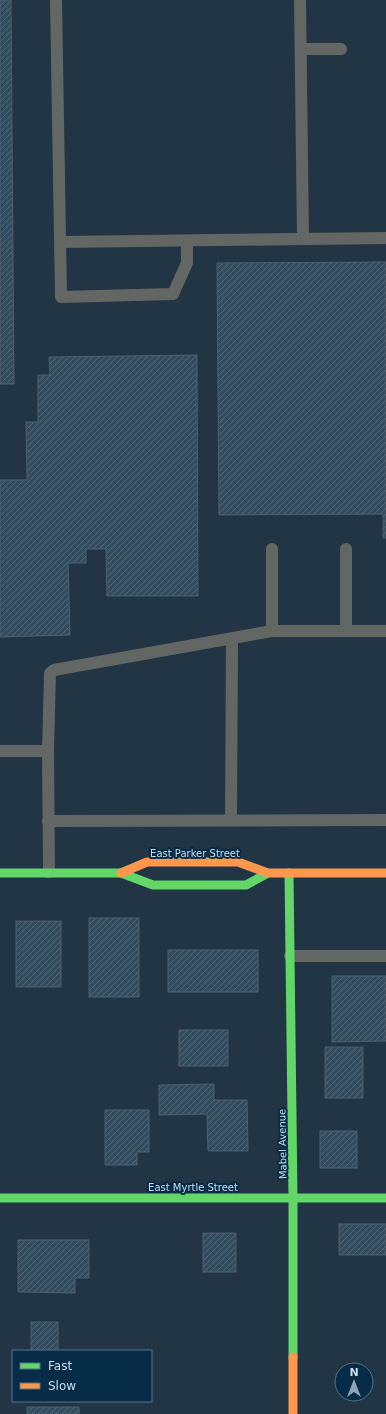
<svg xmlns="http://www.w3.org/2000/svg" width="386" height="1414" viewBox="0 0 386 1414" font-family="'DejaVu Sans',sans-serif">
  <style>
    .building { fill: url(#building-hatch); stroke: #4f5f6c }
    .lines { fill: none; stroke-linecap: round; stroke-linejoin: round }
    .lane { stroke: #626764; stroke-width: 12 }
    .fast { stroke: #63d668; stroke-width: 9 }
    .slow { stroke: #ff974d; stroke-width: 9 }
    .labels { text-anchor: middle; stroke-width: 4; stroke-linejoin: round; paint-order: stroke }
    .street-label { font-size: 10px; fill: #cadeef; stroke: #072c47 }
  </style>
  <defs>
    <pattern id="building-hatch" width="6" height="6" patternUnits="userSpaceOnUse"><rect width="6" height="6" fill="#334d5f"/><path d="M-1 1l2-2M0 6l6-6M5 7l2-2" fill="none" stroke="#4f6676"/></pattern>
  </defs>
  <rect width="100%" height="100%" fill="#213544"/>
  <g class="building">
    <polygon points="0,0 11,0 14,384 0,384"/>
    <polygon points="386,262 386,538 383,538 383,514 219,515 217,263"/>
    <polygon points="197,355 198,596 107,596 106,549 86,549 86,563 68,563 70,635 0,637 0,480 27,480 26,422 38,422 38,375 50,375 49,357"/>
    <rect x="89" y="918" width="50" height="79"/>
    <rect x="16" y="921" width="45" height="66"/>
    <rect x="168" y="950" width="90" height="42"/>
    <polygon points="332,976 386,976 386,1041 332,1042"/>
    <rect x="179" y="1030" width="49" height="36"/>
    <rect x="325" y="1047" width="38" height="51"/>
    <polygon points="214,1084 214,1100 247,1100 248,1151 208,1151 207,1114 159,1115 159,1085"/>
    <polygon points="105,1110 149,1110 149,1152 137,1152 137,1165 105,1165"/>
    <rect x="320" y="1131" width="37" height="37"/>
    <rect x="339" y="1224" width="47" height="31"/>
    <rect x="203" y="1233" width="33" height="39"/>
    <polygon points="18,1240 89,1240 89,1278 75,1278 75,1293 18,1292"/>
    <rect x="31" y="1322" width="27" height="29"/>
    <rect x="27" y="1407" width="52" height="7"/>
  </g>
  <g class="lines">
    <g class="lane">
      <polyline points="56,0 61,297 173,294 187,263 187,241"/>
      <polyline points="300,0 303,239"/>
      <polyline points="301,49 341,49"/>
      <polyline points="61,242 386,238"/>
      <polyline points="272,549 272,631"/>
      <polyline points="346,631 346,549"/>
      <polyline points="0,751 48,751"/>
      <polyline points="231,820 232,639"/>
      <polyline points="48,821 386,820"/>
      <polyline points="49,872 48,751 50,673 54,670 272,631 386,631"/>
      <polyline points="290,956 386,956"/>
    </g>
    <g class="fast">
      <polyline points="0,873 121,873 153,885 246,885 268,873"/>
      <polyline points="289,873 293,1198 293,1357"/>
      <polyline points="0,1198 386,1198"/>
    </g>
    <g class="slow">
      <polyline points="121,873 147,862 238,862 268,873 386,873"/>
      <polyline points="293,1357 293,1414"/>
    </g>
  </g>
  <g class="labels">
    <g class="street-label">
      <text x="195" y="857">East Parker Street</text>
      <text transform="translate(282 1144) rotate(-91)" y="4">Mabel Avenue</text>
      <text x="193" y="1191">East Myrtle Street</text>
    </g>
  </g>
  <rect x="12" y="1350" width="140" height="52" fill="#072c47" stroke="#55738a"/>
  <rect x="20" y="1363" width="20" height="6" fill="#63d668" stroke="#55738a"/>
  <text x="48" y="1370" font-size="12" fill="#cadeef">Fast</text>
  <rect x="20" y="1383" width="20" height="6" fill="#ff974d" stroke="#55738a"/>
  <text x="48" y="1390" font-size="12" fill="#cadeef">Slow</text>
  <g transform="translate(354 1382)"><circle r="19" fill="#072c47" stroke="#55738a"/>
  <path d="M0-3L7 15L0 10L-7 15Z" fill="#8fa3b3"/>
  <text y="-6" font-size="11" font-weight="bold" text-anchor="middle" fill="#cadeef">N</text>
  </g>
</svg>
